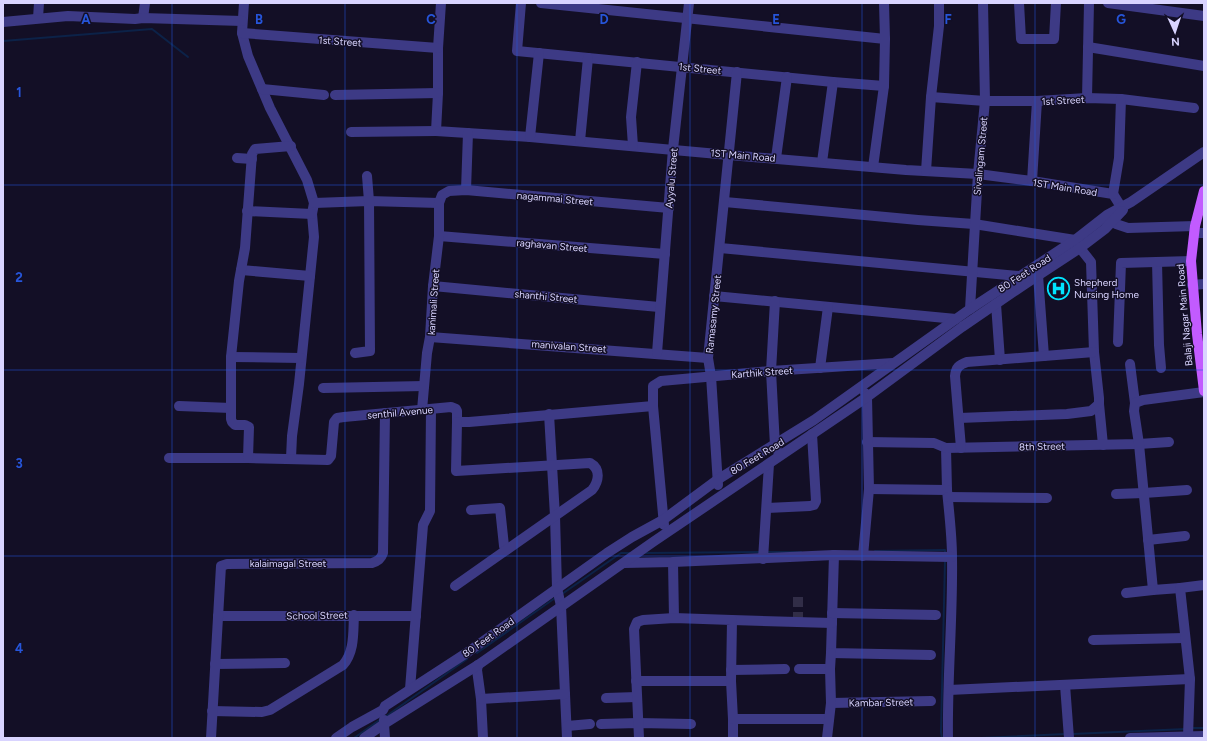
<svg xmlns="http://www.w3.org/2000/svg" width="1207" height="741" viewBox="0 0 1207 741" font-family="Figtree,sans-serif">
  <style>
    .lines { fill: none; stroke-linecap: round; stroke-linejoin: round }
    .stream { stroke: #0c2248; stroke-width: 2 }
    .minor-tunnel { stroke: #312d47; stroke-width: 10; stroke-dasharray: 10 5; stroke-linecap: butt }
    .minor { stroke: #3d3a85; stroke-width: 10 }
    .major { stroke: #c25bff; stroke-width: 10 }
    .grid { fill: none; stroke: #2655da; stroke-width: 1; stroke-opacity: 0.55 }
    .labels { text-anchor: middle; stroke-width: 3; stroke-linejoin: round; paint-order: stroke }
    .street-label { font-size: 10px; fill: #d9d4ff; stroke: #130f26 }
    .poi-label { font-size: 10px; fill: #d9d4ff; stroke: #130f26; text-anchor: start }
    .grid-label { font-size: 13px; text-anchor: middle; font-weight: bold; fill: #2655da; stroke: #130f26; stroke-width: 3; stroke-linejoin: round; paint-order: stroke }
  </style>
  <rect width="100%" height="100%" fill="#130f26"/>
  <g class="lines">
    <g class="stream">
      <polyline points="3,41 152,29 188,57"/>
      <polyline points="875,551 945,550 945,554"/>
      <polyline points="767,552 801,552"/>
      <polyline points="645,553 761,552"/>
      <polyline points="562,594 621,553 631,553"/>
      <polyline points="477,653 555,598"/>
      <polyline points="385,717 467,659"/>
      <polyline points="1192,728 1204,728"/>
      <polyline points="1072,734 1186,729"/>
      <polyline points="354,738 381,719"/>
      <polyline points="942,738 941,732 945,560"/>
      <polyline points="981,738 1066,734"/>
    </g>
    <polyline class="minor-tunnel" points="798,597 798,619"/>
    <g class="minor">
      <polyline points="244,3 242,33 248,56 270,108 307,180 314,203 312,214 314,237 299,384 292,436 291,458"/>
      <polyline points="441,3 438,48 438,93 436,131 530,137 729,155 906,170 978,174 1032,181 1113,194 1123,210"/>
      <polyline points="521,3 517,51 833,82 884,86"/>
      <polyline points="541,3 885,39"/>
      <polyline points="1019,3 1021,39 1054,39 1056,3"/>
      <polyline points="1108,3 1204,16"/>
      <polyline points="38,18 39,3"/>
      <polyline points="143,18 145,3"/>
      <polyline points="3,22 68,16 135,19 143,18 242,21"/>
      <polyline points="242,33 438,48"/>
      <polyline points="1088,47 1204,66"/>
      <polyline points="262,89 324,95"/>
      <polyline points="335,95 438,93"/>
      <polyline points="931,97 985,101 1037,101 1087,98 1121,99 1194,108"/>
      <polyline points="1087,98 1089,3"/>
      <polyline points="351,132 436,131"/>
      <polyline points="530,137 539,53"/>
      <polyline points="580,141 588,58"/>
      <polyline points="633,146 631,117 637,62"/>
      <polyline points="237,158 252,159"/>
      <polyline points="776,158 787,77"/>
      <polyline points="822,162 833,82"/>
      <polyline points="873,167 884,86 885,39 884,3"/>
      <polyline points="926,171 931,97 939,26 939,3"/>
      <polyline points="1032,181 1037,101"/>
      <polyline points="466,190 468,133"/>
      <polyline points="1113,194 1119,158 1121,99"/>
      <polyline points="725,202 918,220 974,224 1075,240"/>
      <polyline points="314,203 369,201 439,203"/>
      <polyline points="247,211 312,214"/>
      <polyline points="1108,217 1116,224 1128,228 1195,226"/>
      <polyline points="1194,233 1204,233"/>
      <polyline points="439,236 665,254"/>
      <polyline points="720,248 1019,276"/>
      <polyline points="1157,262 1159,345 1161,368"/>
      <polyline points="241,270 310,276"/>
      <polyline points="1038,275 1044,356"/>
      <polyline points="1192,285 1204,284"/>
      <polyline points="433,286 659,307"/>
      <polyline points="714,296 956,319"/>
      <polyline points="775,301 771,371 775,446 777,450"/>
      <polyline points="996,304 1000,360"/>
      <polyline points="970,309 978,174 985,101 983,3"/>
      <polyline points="430,337 708,358"/>
      <polyline points="1118,342 1121,263 1191,261"/>
      <polyline points="355,353 370,351 369,201 367,176"/>
      <polyline points="657,353 673,149 689,3"/>
      <polyline points="231,357 301,358"/>
      <polyline points="1130,364 1135,403"/>
      <polyline points="820,368 828,307"/>
      <polyline points="323,388 424,386"/>
      <polyline points="1099,404 1103,445"/>
      <polyline points="179,406 231,408"/>
      <polyline points="422,410 427,353 430,337 433,286 439,236 439,203 442,195 449,191 466,190 669,208"/>
      <polyline points="549,414 555,516 557,588 561,606 567,738"/>
      <polyline points="959,418 1067,414 1091,411 1099,404 1099,398 1094,352 1091,262 1080,248"/>
      <polyline points="867,442 934,443 946,448 947,490"/>
      <polyline points="946,448 1139,444 1169,442"/>
      <path d="M961 448 955 376C956 367 959 365 967 362L1094 352"/>
      <polyline points="169,458 248,458 328,460 331,456 334,422 337,418 344,417 451,407 456,409 457,411 457,422 469,422 653,406"/>
      <polyline points="248,458 249,427 245,425 235,425 232,422 231,419 231,357 239,281 245,248 252,154 255,149 291,146"/>
      <polyline points="718,485 711,376 708,358 737,72"/>
      <path d="M869 489 947 490C949 512 952 535 952 557 953 617 947 678 948 738"/>
      <polyline points="1116,494 1144,493 1187,490"/>
      <polyline points="948,497 1047,498"/>
      <polyline points="767,508 810,506 814,505 816,501 812,434"/>
      <polyline points="471,510 500,508 504,546 506,550"/>
      <polyline points="664,525 653,406 653,386 661,381 771,371 893,363"/>
      <polyline points="1148,540 1185,536"/>
      <polyline points="834,555 831,653 931,655"/>
      <polyline points="863,556 869,489 867,397 865,393"/>
      <polyline points="763,559 769,464"/>
      <polyline points="673,562 674,618"/>
      <polyline points="624,563 673,562 834,555 952,557"/>
      <path d="M455 586 592 490C599 481 601 469 590 463L456 471 457 422"/>
      <polyline points="1180,588 1153,590 1139,444 1134,411 1135,403 1143,400 1204,392"/>
      <polyline points="1126,593 1153,590"/>
      <polyline points="832,613 936,615"/>
      <polyline points="218,616 416,616"/>
      <polyline points="732,620 832,623"/>
      <polyline points="1093,640 1185,638"/>
      <polyline points="215,664 285,663"/>
      <polyline points="478,665 477,670 481,699 483,738"/>
      <polyline points="799,669 830,669"/>
      <polyline points="731,670 785,669"/>
      <polyline points="636,681 731,681"/>
      <polyline points="1065,685 1069,738"/>
      <polyline points="410,689 423,525 430,511 431,409"/>
      <polyline points="949,690 1190,679"/>
      <polyline points="606,698 637,697"/>
      <polyline points="481,699 565,694"/>
      <polyline points="831,703 931,701"/>
      <path d="M212 711 262 712 270 710 343 665C355 651 353 632 354 615"/>
      <polyline points="733,719 733,738"/>
      <polyline points="601,724 638,723 691,724"/>
      <polyline points="567,726 590,724"/>
      <polyline points="1188,736 1190,679 1180,588 1204,585"/>
      <path d="M211 738 221 566 227 564 372 563C378 561 381 559 383 553L385 413"/>
      <polyline points="336,738 352,727 383,710 385,706 468,652 607,553 632,537 663,520 717,480 814,420 970,309 1075,240 1107,215 1131,202 1204,152"/>
      <polyline points="364,738 384,724 384,720"/>
      <polyline points="385,738 384,724 478,665 653,542 867,397 962,327 1025,284 1080,248 1105,229 1122,211"/>
      <polyline points="639,738 634,629 637,622 643,620 674,618 732,620 731,681 733,719 829,719"/>
      <polyline points="827,738 831,703 830,669 831,653"/>
      <polyline points="1130,738 1204,736"/>
    </g>
    <polyline class="major" points="1204,191 1195,226 1191,261 1197,334 1204,391"/>
  </g>
  <path class="grid" d="M172 3V738M345 3V738M517 3V738M690 3V738M862 3V738M1035 3V738M3 185H1204M3 370H1204M3 556H1204"/>
  <defs>
    <symbol id="hospital-ring" viewBox="-11 -11 22 22"><circle r="9.5" fill="#130f26" stroke="#00e5ff" stroke-width="1.5"/><path d="M-5-5h3v3.5h4V-5h3V5h-3V1.5h-4V5h-3Z" fill="#00e5ff"/></symbol>
  </defs>
  <g fill-rule="evenodd">
    <use href="#hospital-ring" x="1046" y="276" width="25" height="25"/>
  </g>
  <g class="labels">
    <g class="street-label">
      <text transform="translate(340 41) rotate(4)" y="4">1st Street</text>
      <text transform="translate(700 68) rotate(6)" y="4">1st Street</text>
      <text transform="translate(1063 100) rotate(-3)" y="4">1st Street</text>
      <text transform="translate(743 155) rotate(5)" y="4">1ST Main Road</text>
      <text transform="translate(980 156) rotate(-85)" y="4">Sivalingam Street</text>
      <text transform="translate(671 178) rotate(-85)" y="4">Ayyalu Street</text>
      <text transform="translate(1065 187) rotate(9)" y="4">1ST Main Road</text>
      <text transform="translate(555 198) rotate(5)" y="4">nagammai Street</text>
      <text transform="translate(552 245) rotate(5)" y="4">raghavan Street</text>
      <text transform="translate(1024 273) rotate(-33)" y="4">80 Feet Road</text>
      <text transform="translate(546 296) rotate(5)" y="4">shanthi Street</text>
      <text transform="translate(433 302) rotate(-86)" y="4">kanimali Street</text>
      <text transform="translate(713 314) rotate(-84)" y="4">Ramasamy Street</text>
      <text transform="translate(1184 315) rotate(-95)" y="4">Balaji Nagar Main Road</text>
      <text transform="translate(569 346) rotate(4)" y="4">manivalan Street</text>
      <text transform="translate(762 372) rotate(-4)" y="4">Karthik Street</text>
      <text transform="translate(400 412) rotate(-5)" y="4">senthil Avenue</text>
      <text transform="translate(1042 446) rotate(-1)" y="4">8th Street</text>
      <text transform="translate(757 456) rotate(-31)" y="4">80 Feet Road</text>
      <text x="288" y="567">kalaimagal Street</text>
      <text transform="translate(317 615) rotate(-1)" y="4">School Street</text>
      <text transform="translate(488 637) rotate(-35)" y="4">80 Feet Road</text>
      <text transform="translate(881 702) rotate(-1)" y="4">Kambar Street</text>
    </g>
    <g class="poi-label">
      <text x="1074" y="286">Shepherd<tspan x="1074" dy="12">Nursing Home</tspan></text>
    </g>
  </g>
  <g class="grid-label">
    <text x="86" y="24">A</text>
    <text x="259" y="24">B</text>
    <text x="431" y="24">C</text>
    <text x="604" y="24">D</text>
    <text x="776" y="24">E</text>
    <text x="948" y="24">F</text>
    <text x="1121" y="24">G</text>
    <text x="19" y="97">1</text>
    <text x="19" y="282">2</text>
    <text x="19" y="468">3</text>
    <text x="19" y="653">4</text>
  </g>
  <rect width="1207" height="741" fill="none" stroke="#d9d4ff" stroke-width="8"/>
  <g transform="translate(1175 32) rotate(177)" stroke="#130f26" stroke-width="3" paint-order="stroke">
  <path d="M0-3L7 15L0 10L-7 15Z" fill="#d9d4ff"/>
  <text y="-6" font-size="11" font-weight="bold" text-anchor="middle" fill="#d9d4ff">N</text>
  </g>
</svg>
